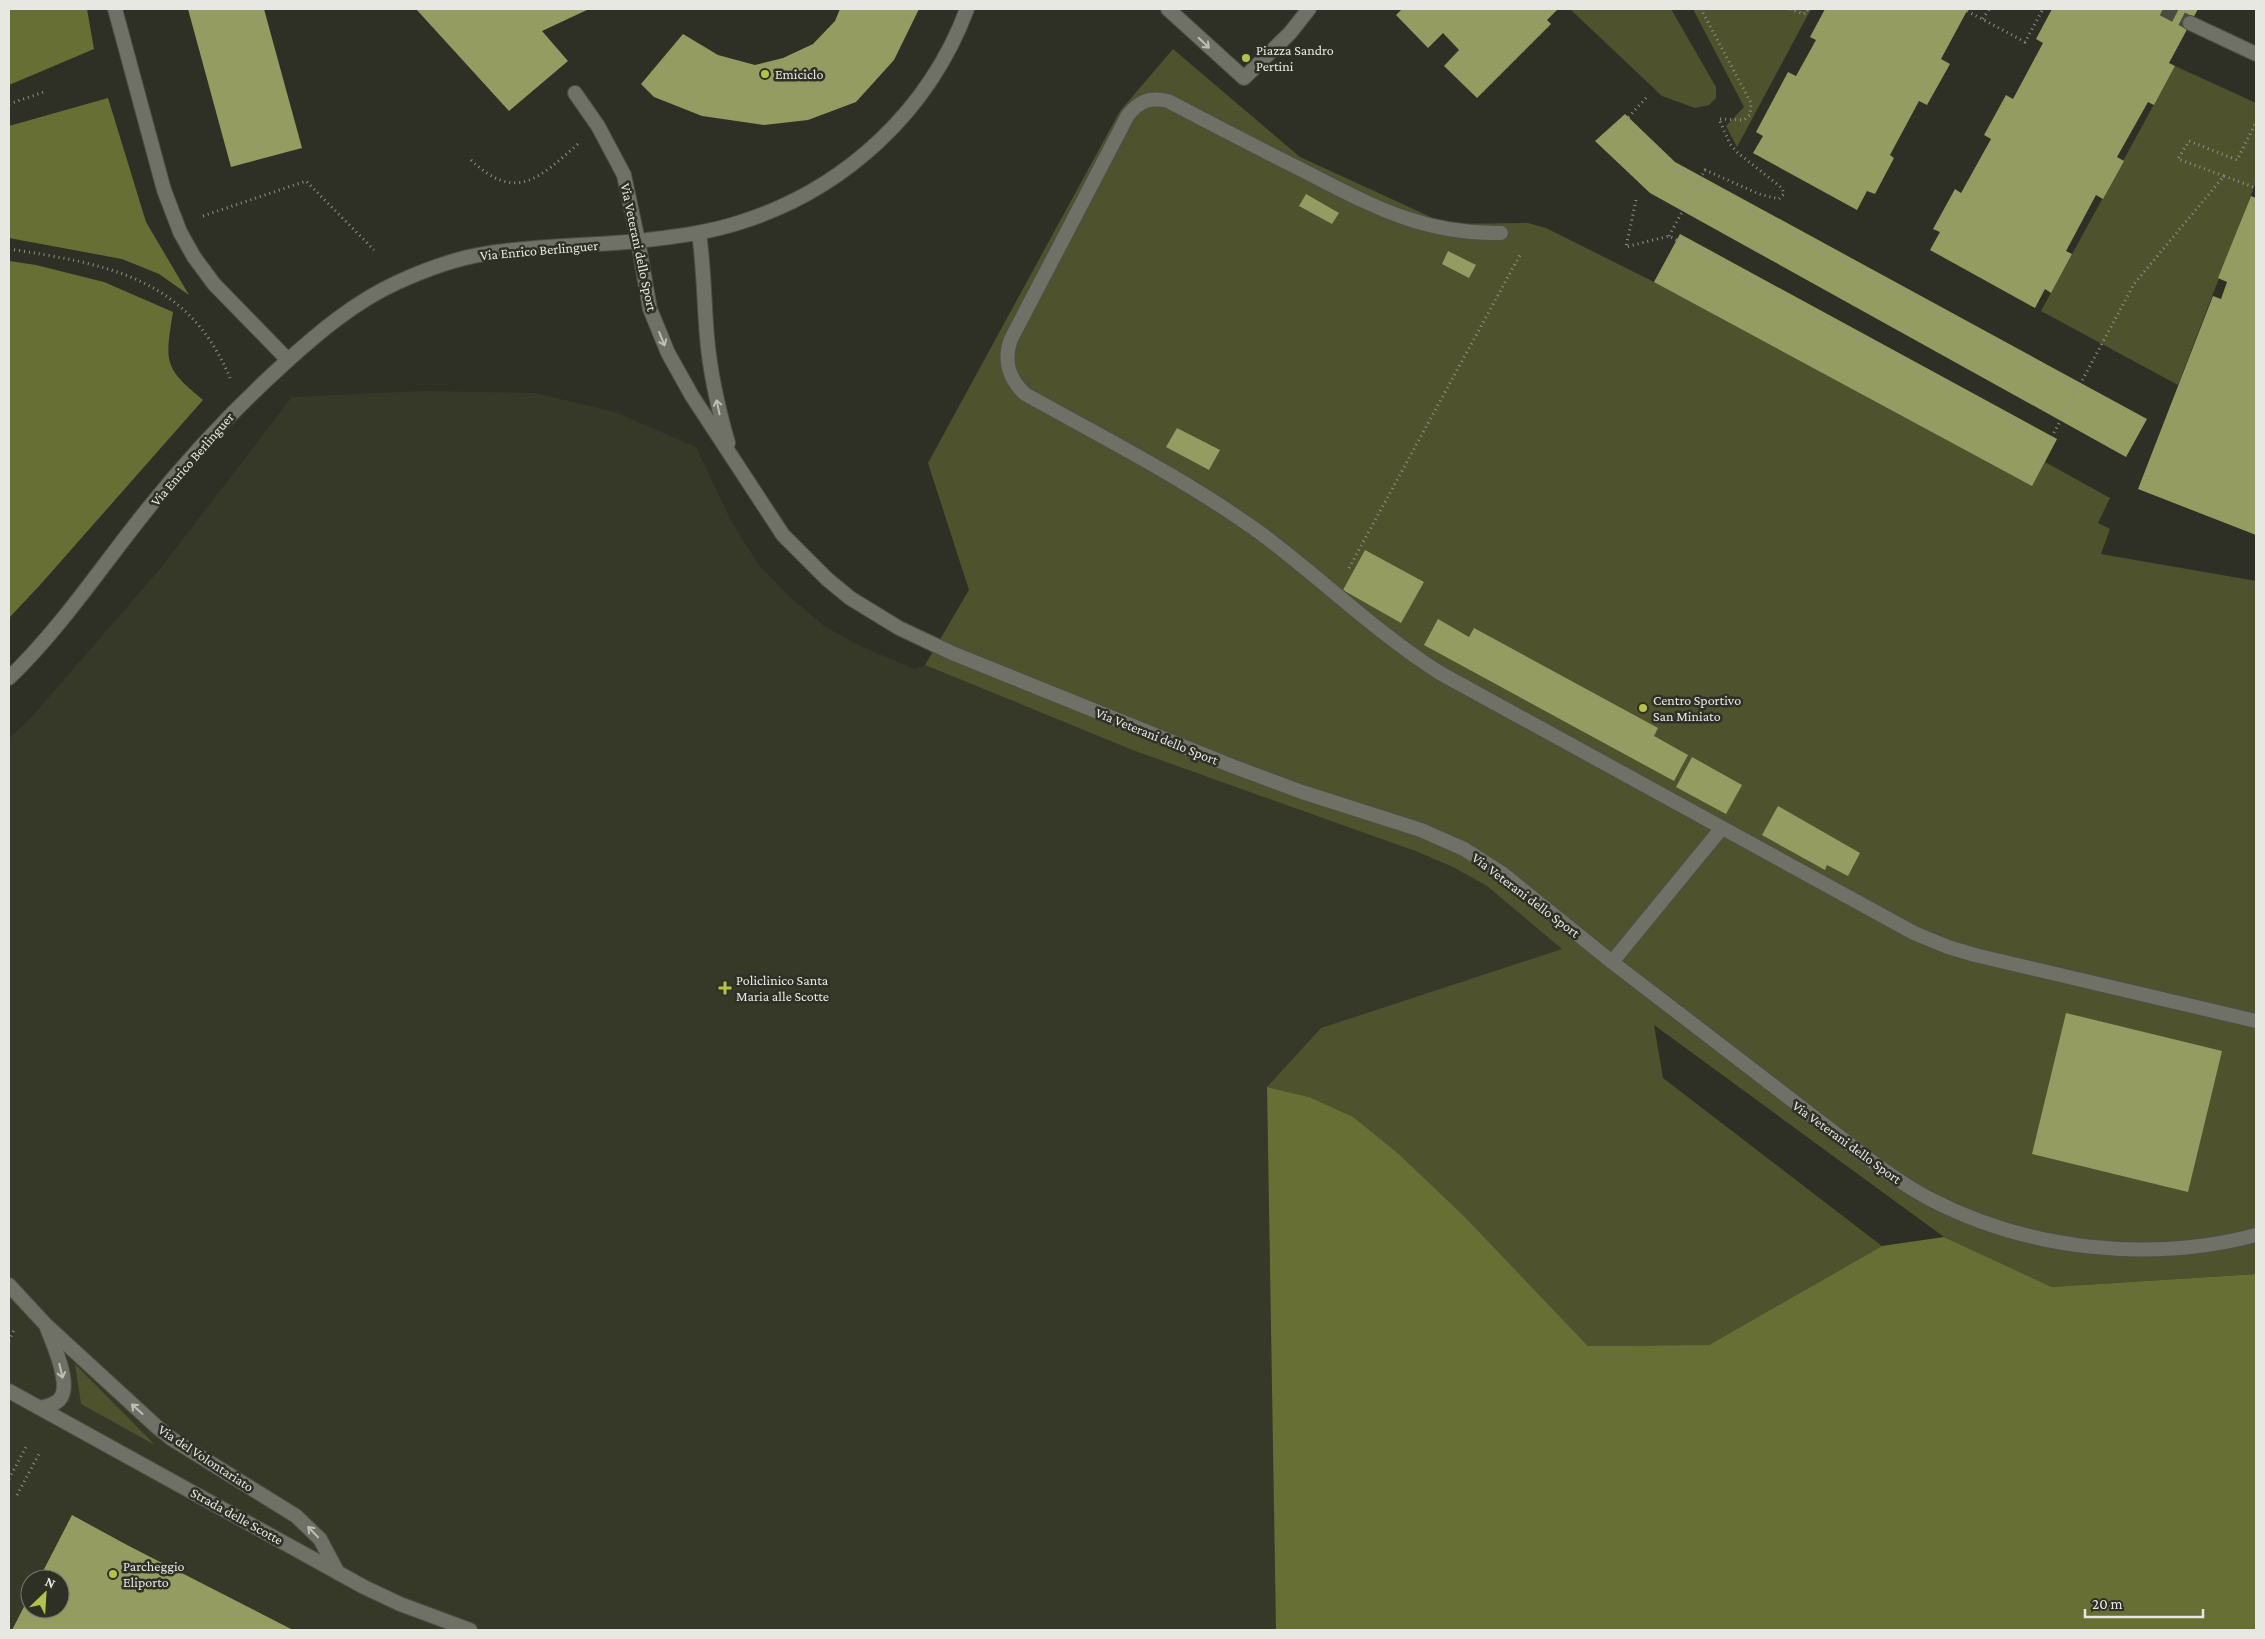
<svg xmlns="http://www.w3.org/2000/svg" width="2265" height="1639" viewBox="0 0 2265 1639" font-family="'Crimson Pro',serif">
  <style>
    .built { fill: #363928; fill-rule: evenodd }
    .green { fill: #4e532d }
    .forest { fill: #686f35 }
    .building { fill: #949c61 }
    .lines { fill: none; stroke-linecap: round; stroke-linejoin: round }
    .minor-tunnel { stroke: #4a4c42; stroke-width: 14; stroke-dasharray: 14 7; stroke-linecap: butt }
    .service-casing { stroke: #4d4e46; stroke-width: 16 }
    .minor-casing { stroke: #4d4e46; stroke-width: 16 }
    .tertiary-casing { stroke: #4d4e46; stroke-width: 16 }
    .path { stroke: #8f9188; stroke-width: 3; stroke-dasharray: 1 4; stroke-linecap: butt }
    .service { stroke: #6f7166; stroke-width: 14 }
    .minor { stroke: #6f7166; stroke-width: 14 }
    .tertiary { stroke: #6f7166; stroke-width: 14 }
    .oneway { stroke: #bcbeb6 }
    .poi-dot { fill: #b5c249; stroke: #2e3026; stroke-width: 2 }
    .labels { text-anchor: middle; stroke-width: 5; stroke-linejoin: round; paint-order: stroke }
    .poi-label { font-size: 14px; fill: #e6e8e1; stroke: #2e3026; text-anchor: start }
    .street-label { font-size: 14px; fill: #e6e8e1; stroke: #2e3026 }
  </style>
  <rect width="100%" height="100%" fill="#2e3026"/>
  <path class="built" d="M423 391 535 393 615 412 696 447 733 525 759 565 791 598 824 626 860 646 915 669 925 665 1135 751 1418 852 1453 867 1487 886 1563 949 1321 1028 1267 1087 1276 1630H9V738L30 719 160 569 292 397ZM30 1579H60V1609H30Z"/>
  <g class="green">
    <polygon points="1570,9 1671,9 1716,87 1716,98 1709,105 1695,108 1662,96"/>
    <polygon points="1693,9 1811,9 1737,147 1726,126 1744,107"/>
    <polygon points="1173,49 1300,157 1446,224 1528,223 1546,228 1654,282 1680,234 2057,439 2045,462 2110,498 2098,523 2110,529 2101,554 2256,581 2256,1274 2052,1287 1944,1237 1654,1025 1663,1078 1882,1246 1709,1345 1588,1346 1465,1217 1401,1156 1309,1097 1267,1087 1321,1028 1562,949 1487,886 1453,867 1418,852 1135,751 925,665 969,590 928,463 1120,111"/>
    <polygon points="2175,66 2256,103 2256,182 2178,385 2041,311"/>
    <polygon points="75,1364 155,1445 81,1404"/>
  </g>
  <g class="forest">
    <polygon points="9,9 87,9 94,49 9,85"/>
    <polygon points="108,98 146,222 189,295 159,274 122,259 9,238 9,126"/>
    <path d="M9 261 36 265 104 282 173 312C165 362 163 367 203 400L40 585 9 618Z"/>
    <polygon points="1267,1087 1309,1097 1353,1117 1401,1156 1465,1217 1588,1346 1709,1345 1882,1246 1944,1237 2052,1287 2256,1274 2256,1630 1276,1630"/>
  </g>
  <g class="building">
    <polygon points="188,9 264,9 302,148 231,167"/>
    <polygon points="416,9 589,9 542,31 568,61 509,111"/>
    <polygon points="840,9 919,9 894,60 856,102 808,120 764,125 702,116 654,97 641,84 683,34 718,55 755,65 783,58 813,44 835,21"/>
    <polygon points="1402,9 1558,9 1547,20 1551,24 1477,98 1444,66 1459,50 1443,33 1428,48 1396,15"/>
    <polygon points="1825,9 1968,9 1941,59 1950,64 1927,105 1919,101 1890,155 1894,158 1875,194 1867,191 1857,210 1753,153 1763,136 1756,132 1788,72 1796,76 1816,40 1810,37"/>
    <polygon points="2052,9 2198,9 2169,63 2175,66 2154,105 2148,102 2117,157 2124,161 2103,199 2096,195 2066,251 2072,254 2051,293 2045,289 2035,308 1930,250 1940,232 1933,229 1955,189 1961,193 1991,139 1984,135 2006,95 2013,99 2043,43 2036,39"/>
    <polygon points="1625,114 1675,162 2147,419 2126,457 1650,193 1595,141"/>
    <polygon points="1306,194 1339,213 1332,224 1299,206"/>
    <polygon points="2251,196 2256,198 2256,535 2138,489 2213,296 2221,299 2227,282 2218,278"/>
    <polygon points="1680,234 2057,439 2032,486 1654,282"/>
    <polygon points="1448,251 1476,265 1469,278 1442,264"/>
    <polygon points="1177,428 1220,450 1209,470 1166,447"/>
    <polygon points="1365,550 1424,582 1401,623 1343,590"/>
    <polygon points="1438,619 1469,637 1474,628 1658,728 1654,736 1688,755 1674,781 1424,645"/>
    <polygon points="1692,757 1742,785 1726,814 1676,787"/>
    <polygon points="1778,806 1860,853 1848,876 1827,865 1825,870 1762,835"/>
    <polygon points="2066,1013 2222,1051 2188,1192 2032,1154"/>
    <polygon points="72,1515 127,1545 293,1630 12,1630 30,1595 30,1609 60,1609 60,1579 39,1579"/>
  </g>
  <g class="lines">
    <polyline class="minor-tunnel" points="2163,9 2190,23"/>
    <defs>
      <g id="service">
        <polyline points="115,9 164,190 180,232 194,257 214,284 288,360"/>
        <polyline points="575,93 598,126 624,175 638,241"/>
        <path d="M1501 233C1421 235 1369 204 1300 169 1256 147 1212 124 1168 101 1149 97 1140 101 1128 115L1011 339C1003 360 1009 379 1025 394 1106 439 1189 481 1263 535 1323 580 1377 633 1440 673L1914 933 1948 947 1975 955 2256 1021"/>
        <polyline points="1612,962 1721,829"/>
      </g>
      <g id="minor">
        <polyline points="1168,9 1244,78 1290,33 1309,9"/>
        <polyline points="2190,23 2256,54"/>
        <path d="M699 233C704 268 704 302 707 337 710 373 718 408 728 443"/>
        <path d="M638 241 650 309 668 353 692 396 783 535 827 579 850 598 899 628 952 653 1232 766 1302 792 1421 830 1464 849 1503 874 1612 962 1870 1160C1889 1174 1909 1188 1930 1199 2028 1250 2150 1263 2256 1235"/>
      </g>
      <g id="tertiary">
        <path d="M9 678C61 628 101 567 146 511 189 457 235 408 286 362 319 332 355 302 396 283 424 270 453 259 484 254 534 245 587 246 638 241 672 237 708 233 741 222 845 189 929 111 967 9"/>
        <polyline points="9,1285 46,1325 157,1427 172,1439 296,1516 320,1539 338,1573"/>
        <polyline points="9,1391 364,1587 400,1604 470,1630"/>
        <path d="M40 1408C47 1406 54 1405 59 1400 73 1386 53 1344 47 1328"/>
      </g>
    </defs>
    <use href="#service" class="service-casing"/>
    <use href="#minor" class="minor-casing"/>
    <use href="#tertiary" class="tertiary-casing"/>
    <g class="path">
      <polyline points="1790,9 1804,14 1808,11 1807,9"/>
      <polyline points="1967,11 2025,42 2043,9"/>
      <polyline points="1983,19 1989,9"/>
      <polyline points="1646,98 1624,122 1671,167 2078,389"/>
      <polyline points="9,104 44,92"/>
      <path d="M471 160C516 203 539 178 578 144"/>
      <polyline points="2224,176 2256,188"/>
      <polyline points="1636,200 1626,247 1669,236 2049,442 2134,284 2224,176 2178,159 2189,141 2237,160 2256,122"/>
      <polyline points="203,216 306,181 374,250"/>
      <polyline points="1669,236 1705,170 1759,194 1779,199 1784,194 1782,188 1738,153 1730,144 1719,119 1744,120 1750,115 1751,103 1701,9"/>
      <path d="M9 249C106 264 188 277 230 378"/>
      <polyline points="1349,568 1521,253"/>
      <polyline points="9,1341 14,1330"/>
      <polyline points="9,1479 27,1445"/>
      <polyline points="17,1495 40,1452"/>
    </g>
    <use href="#service" class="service"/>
    <use href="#minor" class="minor"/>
    <use href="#tertiary" class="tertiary"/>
  </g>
  <defs><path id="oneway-shaft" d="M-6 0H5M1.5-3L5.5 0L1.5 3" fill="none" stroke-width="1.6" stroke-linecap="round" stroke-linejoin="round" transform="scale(1.25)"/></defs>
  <g class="oneway">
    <use href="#oneway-shaft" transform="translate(1204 43) rotate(44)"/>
    <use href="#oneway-shaft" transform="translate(662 339) rotate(68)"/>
    <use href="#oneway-shaft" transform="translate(718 407) rotate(-102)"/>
    <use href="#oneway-shaft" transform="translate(61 1371) rotate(77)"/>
    <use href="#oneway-shaft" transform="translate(137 1409) rotate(-138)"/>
    <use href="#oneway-shaft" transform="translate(313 1532) rotate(-134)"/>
  </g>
  <g class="poi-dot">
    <circle cx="1246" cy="58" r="5"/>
    <circle cx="765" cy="74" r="5"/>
    <circle cx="1643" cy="708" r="5"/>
    <path d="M722.5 980.5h5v5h5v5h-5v5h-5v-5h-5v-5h5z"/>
    <circle cx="113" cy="1574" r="5"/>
  </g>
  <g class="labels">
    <g class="poi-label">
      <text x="1256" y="55">Piazza Sandro<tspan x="1256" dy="16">Pertini</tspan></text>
      <text x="775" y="79">Emiciclo</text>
      <text x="1653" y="705">Centro Sportivo<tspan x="1653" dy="16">San Miniato</tspan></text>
      <text x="736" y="985">Policlinico Santa<tspan x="736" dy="16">Maria alle Scotte</tspan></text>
      <text x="123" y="1571">Parcheggio<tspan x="123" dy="16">Eliporto</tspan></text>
    </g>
    <g class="street-label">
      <text transform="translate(639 247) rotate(78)" y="5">Via Veterani dello Sport</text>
      <text transform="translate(539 250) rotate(-5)" y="5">Via Enrico Berlinguer</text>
      <text transform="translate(192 459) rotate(-49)" y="5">Via Enrico Berlinguer</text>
      <text transform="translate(1157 736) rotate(22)" y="5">Via Veterani dello Sport</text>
      <text transform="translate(1526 895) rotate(37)" y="5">Via Veterani dello Sport</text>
      <text transform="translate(1847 1142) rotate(36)" y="5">Via Veterani dello Sport</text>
      <text transform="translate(206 1458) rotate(33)" y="5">Via del Volontariato</text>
      <text transform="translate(237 1516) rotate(29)" y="5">Strada delle Scotte</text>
    </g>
  </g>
  <rect width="2265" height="1639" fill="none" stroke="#e6e8e1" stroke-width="20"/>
  <g transform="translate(45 1594) rotate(25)"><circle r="24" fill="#2e3026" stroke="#787a71"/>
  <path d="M0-4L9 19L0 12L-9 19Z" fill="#b5c249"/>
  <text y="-8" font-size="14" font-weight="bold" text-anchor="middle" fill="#e6e8e1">N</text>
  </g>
  <path d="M2085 1609v8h118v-8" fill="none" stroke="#e6e8e1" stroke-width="2.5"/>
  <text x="2092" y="1609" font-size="15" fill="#e6e8e1" stroke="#2e3026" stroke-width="4" paint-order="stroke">20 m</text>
</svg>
